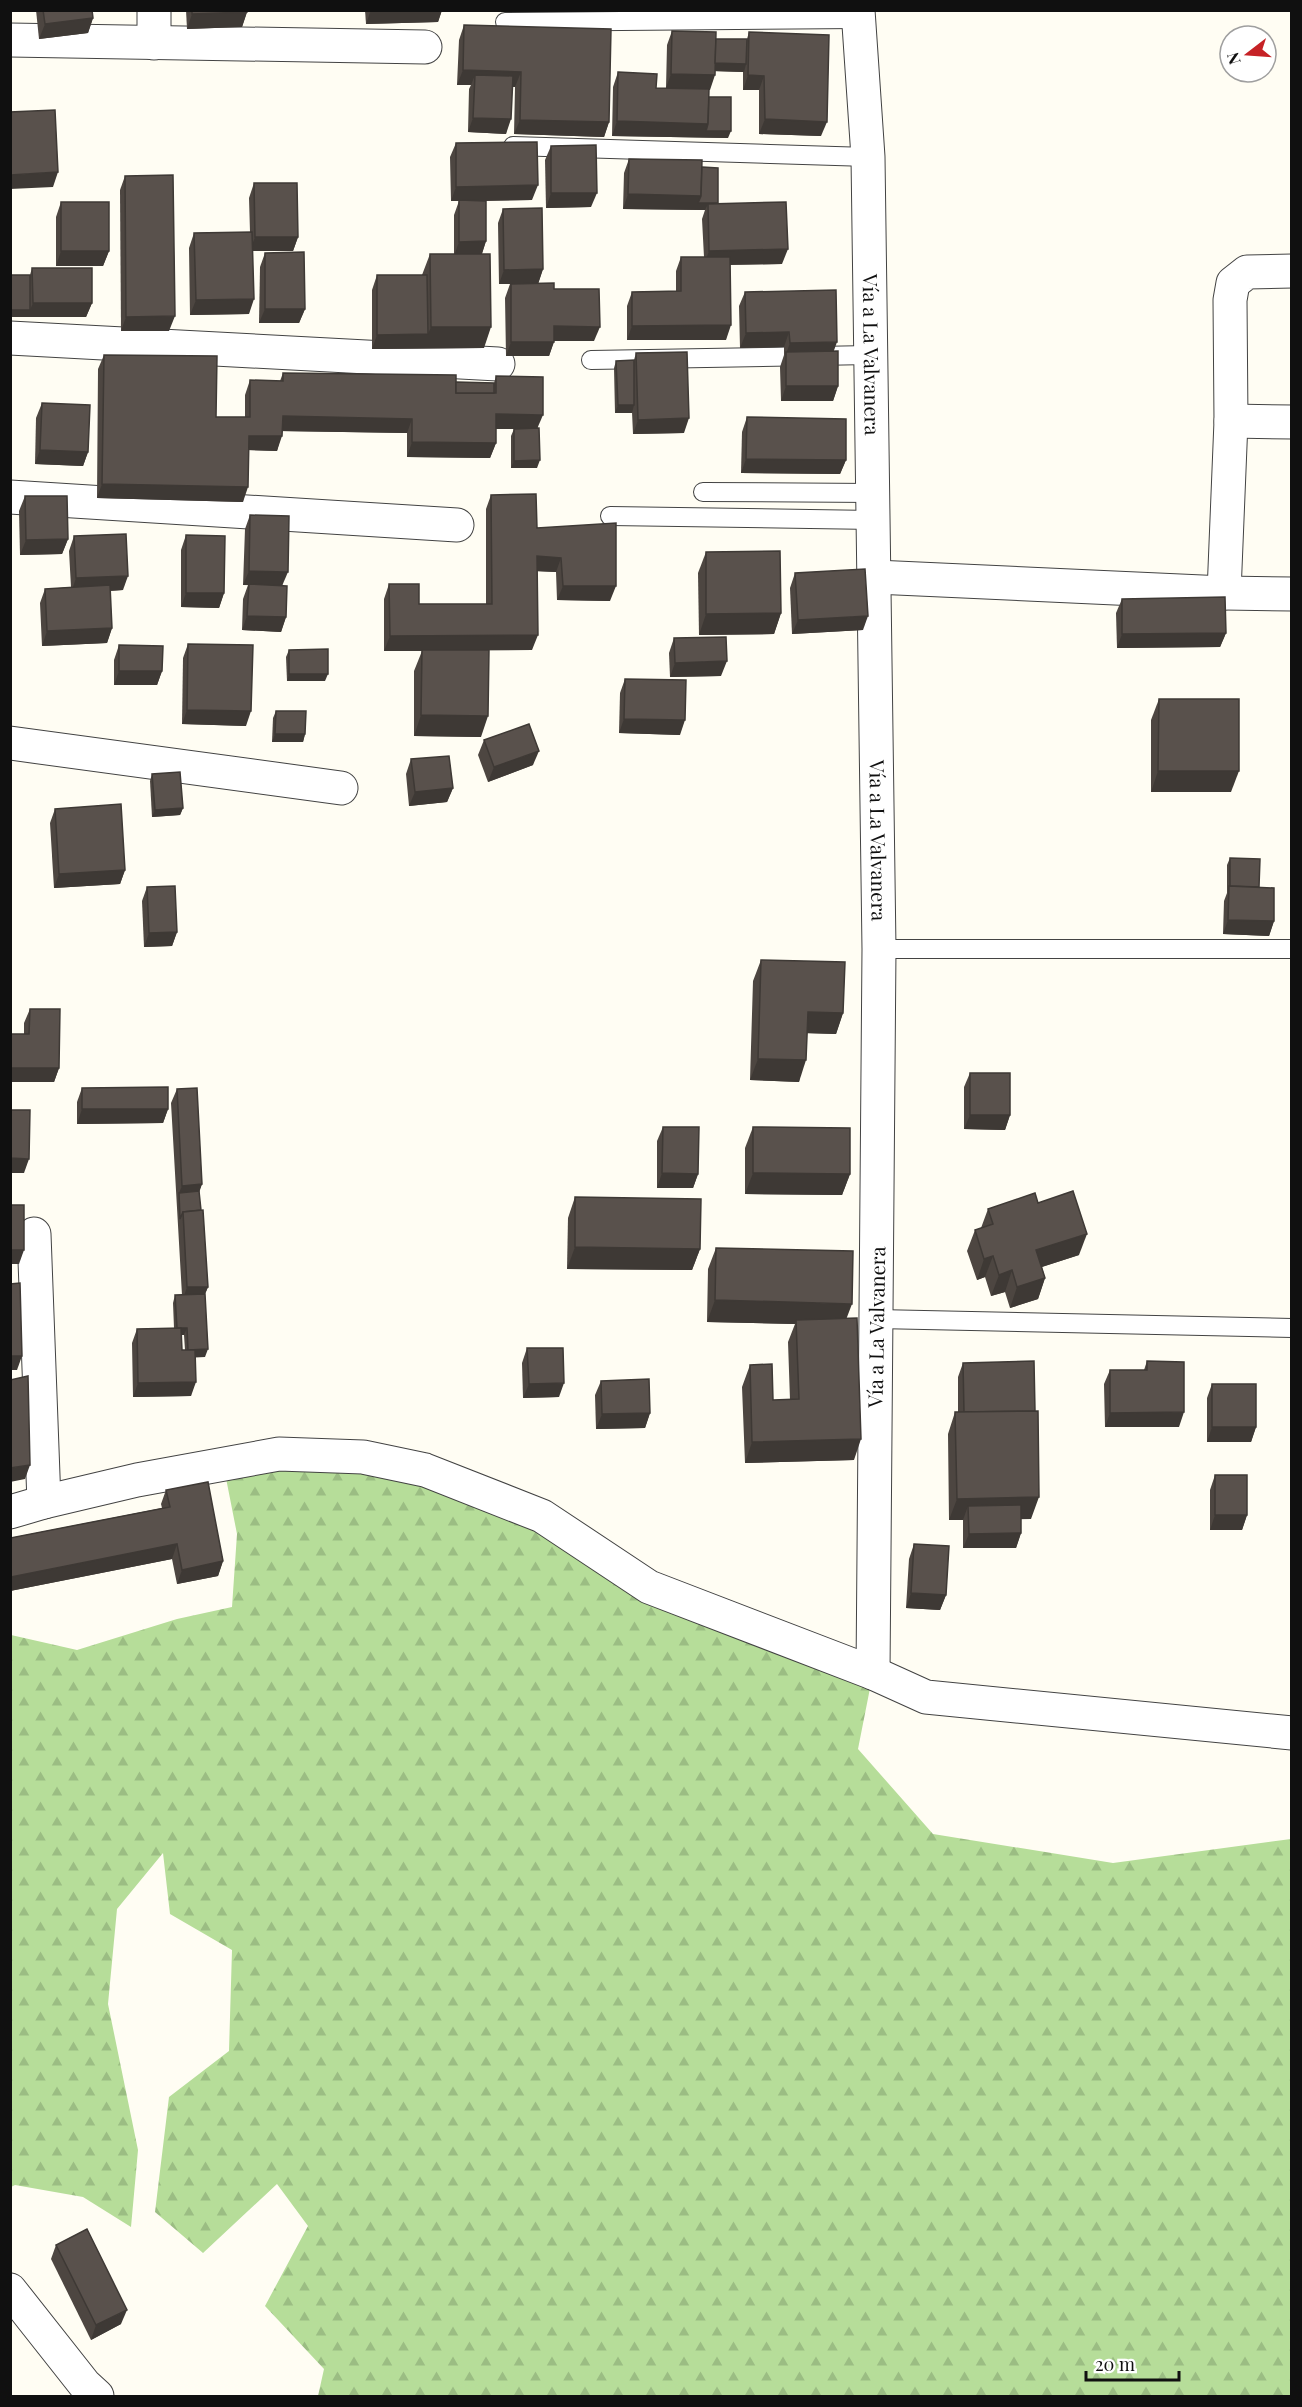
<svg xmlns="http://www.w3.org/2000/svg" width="1302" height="2407" viewBox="0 0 1302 2407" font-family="'Playfair Display',serif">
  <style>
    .forest { fill: url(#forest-firs) }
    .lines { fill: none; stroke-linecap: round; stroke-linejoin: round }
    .service-casing { stroke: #434343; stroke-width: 20 }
    .minor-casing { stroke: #434343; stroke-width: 35 }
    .service { stroke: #fff; stroke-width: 18 }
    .minor { stroke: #fff; stroke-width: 33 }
    .wall { fill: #4d4641; fill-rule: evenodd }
    .shaded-wall { fill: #3e3935 }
    .building { fill: #59514c; stroke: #3e3935; stroke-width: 1.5 }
    .labels { text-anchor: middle; stroke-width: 6; stroke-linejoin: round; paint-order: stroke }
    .street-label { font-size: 20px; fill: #101010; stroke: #fff }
  </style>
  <defs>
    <pattern id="forest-firs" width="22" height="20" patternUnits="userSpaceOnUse" patternTransform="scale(1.5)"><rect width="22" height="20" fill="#b6dd99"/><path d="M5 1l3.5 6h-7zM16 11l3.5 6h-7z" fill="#9bbd83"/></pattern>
  </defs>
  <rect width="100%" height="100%" fill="#fffdf3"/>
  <polygon class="forest" points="223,1463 425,1470 649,1587 873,1673 858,1749 933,1834 1113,1863 1291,1839 1291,2396 318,2396 324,2369 265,2306 308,2226 277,2184 203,2253 155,2212 169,2097 229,2051 232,1950 170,1914 163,1853 117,1909 108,2004 138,2150 131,2227 83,2197 15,2185 11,2187 11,1635 77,1650 177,1619 232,1607 237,1534"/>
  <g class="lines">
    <defs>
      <g id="service">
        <polyline points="505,22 857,19"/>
        <polyline points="513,146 868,157"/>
        <polyline points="591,360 870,355"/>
        <polyline points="703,492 873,493"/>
        <polyline points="610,516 874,520"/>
        <polyline points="879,949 1292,949"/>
        <polyline points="877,1319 1292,1328"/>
      </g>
      <g id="minor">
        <polyline points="154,10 154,43"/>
        <path id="s1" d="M858 10 868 157 879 949 873 1673"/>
        <polyline points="10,40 425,47"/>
        <polyline points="10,338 498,364"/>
        <polyline points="1231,421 1292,422"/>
        <polyline points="10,497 457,525"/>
        <polyline points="875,577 1224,593 1292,594"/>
        <polyline points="1224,593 1231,421 1230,300 1233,283 1247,272 1292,271"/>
        <polyline points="10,743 341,788"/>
        <polyline points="34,1234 44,1502"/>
        <polyline points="10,1512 44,1502 137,1480 279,1454 363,1457 425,1470 542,1516 649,1587 873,1673 926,1697 1292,1733"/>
        <polyline points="10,2290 85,2385 97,2396"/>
      </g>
    </defs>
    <use href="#service" class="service-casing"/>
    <use href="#minor" class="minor-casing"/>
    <use href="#service" class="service"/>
    <use href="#minor" class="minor"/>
  </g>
  <g class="wall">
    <polygon points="36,10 92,10 93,18 88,33 39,39"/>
    <polygon points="186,10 247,10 247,12 242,27 187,29"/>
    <polygon points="365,10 442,10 438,22 366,24"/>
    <polygon points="464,25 609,122 604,137 514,134 515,87 512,86 506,134 468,132 469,89 471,85 457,85 459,40"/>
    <polygon points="672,31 716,39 747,39 749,32 821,136 759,134 759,90 743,90 743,72 715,71 709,90 709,97 728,138 612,136 613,87 618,72 656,88 666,88 667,45"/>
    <polygon points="456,143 532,200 486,201 486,241 482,254 484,348 372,349 372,290 377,275 422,275 430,254 454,254 454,215 459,201 451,201 450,157"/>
    <polygon points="551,146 591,207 546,208 545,160"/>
    <polygon points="629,159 702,167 717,204 782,264 730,265 726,340 627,340 627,306 632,292 676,291 676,271 681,257 704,257 702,219 705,210 623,209 624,173"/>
    <polygon points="125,176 169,331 121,331 120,190"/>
    <polygon points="254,183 298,237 293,251 253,251 249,314 190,315 189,248 194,233 250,232 249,198"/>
    <polygon points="61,202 109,251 103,266 56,266 56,217"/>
    <polygon points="503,209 543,269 538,284 554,289 594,341 554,341 549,356 506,356 505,298 510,284 499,284 498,223"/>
    <polygon points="265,253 305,309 299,323 259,323 260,267"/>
    <polygon points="32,268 92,303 86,317 10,317 10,275 30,275"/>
    <polygon points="745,292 834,351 838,386 833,401 781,401 780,367 784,355 784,347 740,348 739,306"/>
    <polygon points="636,353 684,433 633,434 632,412 615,413 614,368 616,361 634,360"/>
    <polygon points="104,355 216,417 245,417 245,395 250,380 280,381 283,373 456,382 494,383 496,376 538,428 537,468 511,468 511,436 514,429 496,429 496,443 490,458 407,457 407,433 282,431 277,451 249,450 243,502 97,498 98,369"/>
    <polygon points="42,403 88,452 83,466 35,464 36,418"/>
    <polygon points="747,417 846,460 840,474 741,473 742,432"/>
    <polygon points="491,495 537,528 610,601 557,600 556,572 537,571 532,650 479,650 481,737 414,736 414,671 422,651 384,651 384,599 389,584 419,604 486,604 486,509"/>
    <polygon points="25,496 68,539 62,554 20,555 19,511"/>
    <polygon points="250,515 283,586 286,617 281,632 242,630 243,599 248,585 243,585 245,529"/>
    <polygon points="186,535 224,593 219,608 181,607 181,550"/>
    <polygon points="74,536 123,590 110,591 112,628 107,643 42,646 40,603 45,589 71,587 69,551"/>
    <polygon points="706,552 781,613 774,634 699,635 698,573"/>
    <polygon points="795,573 863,630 792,634 790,588"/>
    <polygon points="1122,599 1226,633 1220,647 1117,648 1116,613"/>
    <polygon points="674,638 721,676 670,677 669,653"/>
    <polygon points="188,644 246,726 182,724 183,658"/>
    <polygon points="119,645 162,671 157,685 114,685 114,660"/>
    <polygon points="289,650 325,681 287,681 286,657"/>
    <polygon points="625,679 680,735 619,733 620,693"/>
    <polygon points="1159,699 1231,792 1151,792 1151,720"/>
    <polygon points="276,711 305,734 303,742 272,742 273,718"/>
    <polygon points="484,740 533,765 488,782 478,755"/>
    <polygon points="411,759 453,788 447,802 409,806 406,774"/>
    <polygon points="152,774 183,808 180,815 152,817 150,781"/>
    <polygon points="55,809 125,870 120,884 54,888 50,823"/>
    <polygon points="1230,858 1259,887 1274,921 1269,936 1223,934 1224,901 1227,893 1227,865"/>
    <polygon points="147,887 177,932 172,946 144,947 142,901"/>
    <polygon points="761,960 843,1013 836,1034 807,1033 799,1082 750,1080 753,981"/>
    <polygon points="30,1009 59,1068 54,1082 10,1082 10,1034 24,1034 24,1023"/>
    <polygon points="970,1073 1010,1115 1005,1130 964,1129 964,1087"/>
    <polygon points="82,1088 168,1109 163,1123 77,1124 77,1102"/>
    <path d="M177 1089 202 1184 199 1191 208 1287 205 1294V1357H195L191 1396 133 1397 132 1343 137 1329 174 1328 173 1303 175 1295H182L171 1103ZM182 1335H184L185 1350H182Z"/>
    <polygon points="663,1127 698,1174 693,1188 657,1188 657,1141"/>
    <polygon points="753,1127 850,1174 842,1195 745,1194 745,1148"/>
    <polygon points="575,1197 700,1249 692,1270 567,1269 568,1218"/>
    <polygon points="1038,1203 1079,1255 1042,1267 1045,1278 1038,1299 1010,1308 1005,1292 991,1296 985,1277 977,1280 967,1251 975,1230 981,1228 988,1209"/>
    <polygon points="716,1248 846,1319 854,1460 745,1463 742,1387 750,1365 773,1400 790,1400 788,1342 795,1324 707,1322 708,1269"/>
    <polygon points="527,1348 559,1397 523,1398 522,1363"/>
    <polygon points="1147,1361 1179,1427 1105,1427 1104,1384 1110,1370 1144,1370"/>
    <polygon points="963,1363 1031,1519 1021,1519 1021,1533 1016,1548 963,1548 963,1520 949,1520 948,1434 955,1412 958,1412 958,1377"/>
    <polygon points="601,1381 650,1413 645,1428 596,1429 595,1395"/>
    <polygon points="1212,1384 1256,1427 1251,1442 1207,1442 1207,1398"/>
    <polygon points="1215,1475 1247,1515 1242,1530 1210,1530 1210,1490"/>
    <polygon points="166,1490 223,1561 218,1576 177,1584 172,1559 10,1591 10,1538 162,1508 161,1504"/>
    <polygon points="914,1544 946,1595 940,1610 906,1608 909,1559"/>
    <polygon points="56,2245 121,2324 91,2340 51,2259"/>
  </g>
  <g class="shaded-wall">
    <polygon points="371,10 442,10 438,22 366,24"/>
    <polygon points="677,10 718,10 718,12"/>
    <polygon points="247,12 242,27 187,29 192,14"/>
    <polygon points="93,18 88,33 39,39 45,24"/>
    <polygon points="713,63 746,64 744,72 710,71"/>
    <polygon points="463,70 521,72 515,87 474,85 475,75 471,85 457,85"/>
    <polygon points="671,74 715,75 710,90 666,88"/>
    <polygon points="748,75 764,76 759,90 743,90"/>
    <polygon points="473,118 511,119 506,134 468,132"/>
    <polygon points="765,119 827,122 821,136 759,134"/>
    <polygon points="520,120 609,122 604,137 514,134"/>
    <polygon points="617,121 708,124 731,131 728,138 612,136"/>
    <polygon points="58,172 53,187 10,189 10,175"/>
    <polygon points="538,185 532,200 451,201 456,187"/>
    <polygon points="551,193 597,193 591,207 546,208"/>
    <polygon points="628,194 701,196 718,203 708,204 705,210 623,209"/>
    <polygon points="255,237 298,237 293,251 250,251"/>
    <polygon points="486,241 481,256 454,256 459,242"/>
    <polygon points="788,249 782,264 704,265 709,251"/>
    <polygon points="61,251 109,251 103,266 56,266"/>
    <polygon points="543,269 538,284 499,284 504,270"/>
    <polygon points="254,299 249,314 190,315 196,300"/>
    <polygon points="33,303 92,303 86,317 10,317 10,310 30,310"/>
    <polygon points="265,309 305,309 299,323 259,323"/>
    <polygon points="175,316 169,331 121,331 126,317"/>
    <polygon points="731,325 726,340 627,340 632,326"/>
    <polygon points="554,326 600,327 594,341 549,341"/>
    <polygon points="431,327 491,327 484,348 372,349 377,335 428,334"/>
    <polygon points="789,332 784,347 740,348 746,333"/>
    <polygon points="511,342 554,342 549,356 506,356"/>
    <polygon points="837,342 832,356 786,354 790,343"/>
    <polygon points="786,386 838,386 833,401 781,401"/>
    <polygon points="618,405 634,405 632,413 615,413"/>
    <polygon points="496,414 543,415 537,429 491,429"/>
    <polygon points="283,416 412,419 407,433 277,431"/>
    <polygon points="689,418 684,433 633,434 638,420"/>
    <polygon points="249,436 282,436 277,451 244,450"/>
    <polygon points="412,442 496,443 490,458 407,457"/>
    <polygon points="40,450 88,452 83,466 35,464"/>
    <polygon points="746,459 846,460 840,474 741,473"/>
    <polygon points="540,460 537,468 511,468 514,461"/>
    <polygon points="102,484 248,487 243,502 97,498"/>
    <polygon points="68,539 62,554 20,555 26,540"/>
    <polygon points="537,556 561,558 556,572 532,571"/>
    <polygon points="249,571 288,572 282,586 243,585"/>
    <polygon points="128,576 123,590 71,593 76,578"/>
    <polygon points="563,586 616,586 610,601 557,600"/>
    <polygon points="186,593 224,593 219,608 181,607"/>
    <polygon points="781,613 774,634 699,635 706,614"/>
    <polygon points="247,616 286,617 281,632 242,630"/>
    <polygon points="868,616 863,630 792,634 798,620"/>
    <polygon points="112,628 107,643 42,646 47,631"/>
    <polygon points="1226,633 1220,647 1117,648 1122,634"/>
    <polygon points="538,635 532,650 384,651 390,636"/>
    <polygon points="727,661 721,676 670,677 675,663"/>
    <polygon points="119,671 162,671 157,685 114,685"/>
    <polygon points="289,674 328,674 325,681 287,681"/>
    <polygon points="187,710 251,711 246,726 182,724"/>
    <polygon points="421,715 488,716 481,737 414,736"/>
    <polygon points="624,719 685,720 680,735 619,733"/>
    <polygon points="275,734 305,734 303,742 272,742"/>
    <polygon points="539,751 533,765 488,782 494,767"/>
    <polygon points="1158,771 1239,771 1231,792 1151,792"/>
    <polygon points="453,788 447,802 409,806 415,792"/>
    <polygon points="183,808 180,815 152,817 155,810"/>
    <polygon points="125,870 120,884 54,888 59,874"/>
    <polygon points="1228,920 1274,921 1269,936 1223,934"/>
    <polygon points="177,932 172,946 144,947 149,933"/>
    <polygon points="808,1012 843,1013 836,1034 800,1033"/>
    <polygon points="758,1059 806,1060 799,1082 750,1080"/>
    <polygon points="10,1068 59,1068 54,1082 10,1082"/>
    <polygon points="82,1109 168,1109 163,1123 77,1124"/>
    <polygon points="970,1115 1010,1115 1005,1130 964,1129"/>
    <polygon points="10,1158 29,1159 24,1173 10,1173"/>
    <polygon points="662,1173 698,1174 693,1188 657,1188"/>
    <polygon points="753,1173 850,1174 842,1195 745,1194"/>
    <polygon points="202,1184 197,1199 179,1193 182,1186"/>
    <polygon points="1087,1234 1079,1255 1029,1271 1036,1250"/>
    <polygon points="575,1247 700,1249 692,1270 567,1269"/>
    <polygon points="10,1250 24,1250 19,1264 10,1264"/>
    <polygon points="993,1256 985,1277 977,1280 984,1259"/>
    <polygon points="1012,1270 1005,1292 991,1296 999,1275"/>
    <polygon points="1045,1278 1038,1299 1010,1308 1017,1287"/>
    <polygon points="187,1287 208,1287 202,1301 182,1302"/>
    <polygon points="715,1300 852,1304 844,1325 796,1320 795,1324 707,1322"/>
    <polygon points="177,1328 187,1328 184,1335 175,1335"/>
    <polygon points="208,1349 205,1357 185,1358 188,1351"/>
    <polygon points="10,1356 22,1356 17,1370 10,1370"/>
    <polygon points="196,1382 191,1396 133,1397 138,1383"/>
    <polygon points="564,1383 559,1397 523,1398 529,1384"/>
    <polygon points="1184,1412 1179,1427 1105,1427 1110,1413"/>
    <polygon points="650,1413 645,1428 596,1429 602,1414"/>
    <polygon points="1212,1427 1256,1427 1251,1442 1207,1442"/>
    <polygon points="861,1439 854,1460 745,1463 752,1442"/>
    <polygon points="30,1465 25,1479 10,1482 10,1468"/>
    <polygon points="1039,1497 1031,1519 968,1520 968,1506 963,1520 949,1520 957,1499"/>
    <polygon points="1215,1515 1247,1515 1242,1530 1210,1530"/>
    <polygon points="1021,1533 1016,1548 963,1548 969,1534"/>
    <polygon points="177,1544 172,1559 10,1591 11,1577"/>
    <polygon points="223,1561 218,1576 177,1584 182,1570"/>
    <polygon points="911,1593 946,1595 940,1610 906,1608"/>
    <polygon points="127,2310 121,2324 91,2340 96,2325"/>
  </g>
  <g class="building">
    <polygon points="43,10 92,10 93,18 45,24"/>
    <polygon points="192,10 247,10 247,12 192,14"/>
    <polygon points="464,25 611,29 609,122 520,120 521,72 463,70"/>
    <polygon points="672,31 716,32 715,75 671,74"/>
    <polygon points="749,32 829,35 827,122 765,119 764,76 748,75"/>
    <polygon points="716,39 747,39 746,64 715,63"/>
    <polygon points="618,72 657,74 656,88 709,89 708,124 617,121"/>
    <polygon points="475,75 513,76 511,119 473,118"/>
    <polygon points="709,97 731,97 731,131 706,131 708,124"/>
    <polygon points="55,110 58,172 10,175 10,112"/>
    <polygon points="537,142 538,185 456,187 456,143"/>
    <polygon points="596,145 597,193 551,193 551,146"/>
    <polygon points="629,159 702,160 701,196 628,194"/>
    <polygon points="702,167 718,168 718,203 698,203 701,196"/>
    <polygon points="173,175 175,316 126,317 125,176"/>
    <polygon points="254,183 297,183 298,237 255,237"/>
    <polygon points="459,200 486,201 486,241 459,242"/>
    <rect x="61" y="202" width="48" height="49"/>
    <polygon points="786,202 788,249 709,251 708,204"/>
    <polygon points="542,208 543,269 504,270 503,209"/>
    <polygon points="252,232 254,299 196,300 194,233"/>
    <polygon points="304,252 305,309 265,309 265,253"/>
    <polygon points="430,254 490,254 491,327 431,327"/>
    <polygon points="681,257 730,257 731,325 632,326 632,292 681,291"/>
    <polygon points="32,268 92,268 92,303 33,303"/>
    <rect x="10" y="275" width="20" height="35"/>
    <polygon points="377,275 427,275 428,334 377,335"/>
    <polygon points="554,283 554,289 599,289 600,327 554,326 554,342 511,342 511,284"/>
    <polygon points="836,290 837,342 790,343 789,332 746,333 745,292"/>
    <polygon points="838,351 838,386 786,386 786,352"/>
    <polygon points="687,352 689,418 638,420 636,353"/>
    <polygon points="104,355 217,356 216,417 250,417 250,380 283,381 283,373 456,375 456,393 496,393 496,376 543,377 543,415 496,414 496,443 412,442 412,419 283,416 282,436 249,436 248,487 102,484"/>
    <polygon points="634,360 634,405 618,405 616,361"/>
    <polygon points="456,382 494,383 494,393 456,393"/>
    <polygon points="42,403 90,405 88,452 40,450"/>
    <polygon points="747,417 846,419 846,460 746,459"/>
    <polygon points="539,428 540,460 514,461 514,429"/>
    <polygon points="536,494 537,528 616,523 616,586 563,586 561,558 537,556 538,635 390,636 389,584 419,584 419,604 492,604 491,495"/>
    <polygon points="25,496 67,496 68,539 26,540"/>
    <polygon points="250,515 289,516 288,572 249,571"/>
    <polygon points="126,534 128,576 76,578 74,536"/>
    <polygon points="186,535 225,536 224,593 186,593"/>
    <polygon points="780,551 781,613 706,614 706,552"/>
    <polygon points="865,569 868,616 798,620 795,573"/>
    <polygon points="249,584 287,586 286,617 247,616"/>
    <polygon points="110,585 112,628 47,631 45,589"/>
    <polygon points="1225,597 1226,633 1122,634 1122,599"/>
    <polygon points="726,637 727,661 675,663 674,638"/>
    <polygon points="188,644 253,645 251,711 187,710"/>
    <polygon points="119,645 163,646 162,671 119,671"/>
    <polygon points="328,649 328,674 289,674 289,650"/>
    <polygon points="422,650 489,650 488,716 421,715"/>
    <polygon points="625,679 686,680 685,720 624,719"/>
    <polygon points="1159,699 1239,699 1239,771 1158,771"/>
    <polygon points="276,711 306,711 305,734 275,734"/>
    <polygon points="529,724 539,751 494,767 484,740"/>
    <polygon points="449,756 453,788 415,792 411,759"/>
    <polygon points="180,772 183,808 155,810 152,774"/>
    <polygon points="121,804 125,870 59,874 55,809"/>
    <polygon points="1230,858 1260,859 1259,887 1230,886"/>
    <polygon points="175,886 177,932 149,933 147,887"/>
    <polygon points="1229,886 1274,888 1274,921 1228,920"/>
    <polygon points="761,960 845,962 843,1013 808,1012 806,1060 758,1059"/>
    <polygon points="30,1009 60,1009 59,1068 10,1068 10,1034 29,1034"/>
    <rect x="970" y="1073" width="40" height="42"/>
    <polygon points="168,1087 168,1109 82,1109 82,1088"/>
    <polygon points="197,1088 202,1184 182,1186 177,1089"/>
    <polygon points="10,1110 30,1110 29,1159 10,1158"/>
    <polygon points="663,1127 699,1127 698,1174 662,1173"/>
    <polygon points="753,1127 850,1128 850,1174 753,1173"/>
    <polygon points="199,1191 201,1210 183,1212 180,1219 179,1193"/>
    <polygon points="1073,1191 1087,1234 1036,1250 1045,1278 1017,1287 1012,1270 999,1275 993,1256 984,1259 975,1230 993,1224 988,1209 1035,1193 1038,1203"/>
    <polygon points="575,1197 701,1199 700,1249 575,1247"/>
    <rect x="10" y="1205" width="14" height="45"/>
    <polygon points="203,1210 208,1287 187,1287 183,1212"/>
    <polygon points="716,1248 853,1251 852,1304 715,1300"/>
    <polygon points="20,1283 22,1356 10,1356 10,1284"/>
    <polygon points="205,1294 208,1349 188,1350 187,1328 177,1328 175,1295"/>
    <polygon points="857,1318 861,1439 752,1442 750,1365 772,1364 773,1400 799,1399 796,1320"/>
    <polygon points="181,1328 182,1350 195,1350 196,1382 138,1383 137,1329"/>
    <polygon points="527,1348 563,1348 564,1383 529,1384"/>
    <polygon points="1034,1361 1035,1411 964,1412 963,1363"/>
    <polygon points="1147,1361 1184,1362 1184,1412 1110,1413 1110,1370 1147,1370"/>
    <polygon points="28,1376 30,1465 10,1468 10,1380"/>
    <polygon points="649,1379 650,1413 602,1414 601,1381"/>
    <rect x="1212" y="1384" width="44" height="43"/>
    <polygon points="1038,1411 1039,1497 957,1499 955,1412"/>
    <rect x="1215" y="1475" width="32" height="40"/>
    <polygon points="208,1482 223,1561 182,1570 177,1544 11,1577 10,1538 170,1507 166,1490"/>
    <polygon points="1021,1505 1021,1533 969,1534 968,1506"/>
    <polygon points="914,1544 949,1546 946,1595 911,1593"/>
    <polygon points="87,2229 127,2310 96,2325 56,2245"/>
  </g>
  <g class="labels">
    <g class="street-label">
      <text dy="7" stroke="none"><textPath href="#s1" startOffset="345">Vía a La Valvanera</textPath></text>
      <text dy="7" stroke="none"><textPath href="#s1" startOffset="831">Vía a La Valvanera</textPath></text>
      <text transform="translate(877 1327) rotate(-89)" y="7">Vía a La Valvanera</text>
    </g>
  </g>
  <rect width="1302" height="2407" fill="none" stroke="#101010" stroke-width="24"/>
  <g transform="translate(1248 54) rotate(253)"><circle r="28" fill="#ffffff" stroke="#9f9f9f" stroke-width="1.5"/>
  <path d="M0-4.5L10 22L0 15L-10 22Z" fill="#c62226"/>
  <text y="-9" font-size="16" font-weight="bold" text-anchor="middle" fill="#101010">N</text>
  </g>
  <path d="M1086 2371v9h93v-9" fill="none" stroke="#101010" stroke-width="3"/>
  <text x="1095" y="2371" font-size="18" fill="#101010" stroke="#ffffff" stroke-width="4.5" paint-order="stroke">20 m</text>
</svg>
